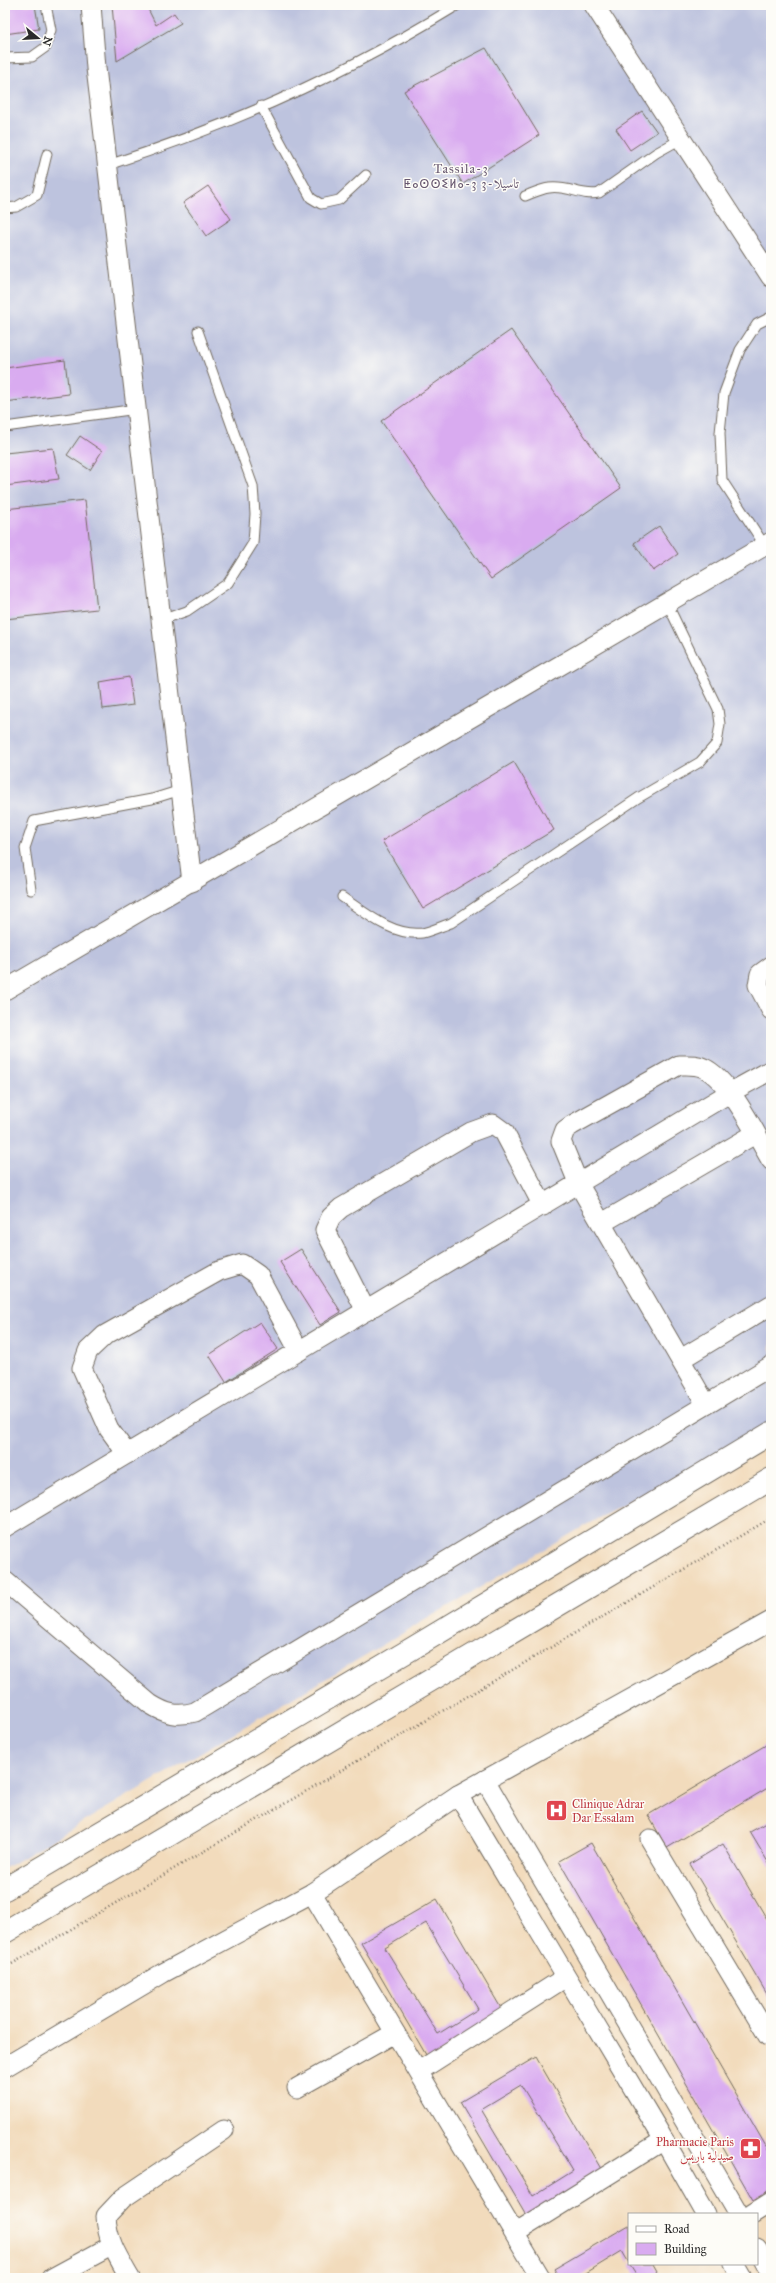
<svg xmlns="http://www.w3.org/2000/svg" width="776" height="2283" viewBox="0 0 776 2283" font-family="'IM FELL Great Primer',Amiri,'Noto Sans Tifinagh',serif">
  <style>
    .industrial { fill: #bdc3de }
    .building { fill: #d9abf0; fill-rule: evenodd }
    .lines { fill: none; stroke-linecap: round; stroke-linejoin: round }
    .lane-casing { stroke: #71695e; stroke-width: 11 }
    .street-casing { stroke: #71695e; stroke-width: 21 }
    .highway-casing { stroke: #71695e; stroke-width: 24 }
    .path { stroke: #71695e; stroke-width: 2.5; stroke-dasharray: 1 3; stroke-linecap: butt }
    .lane { stroke: #fff; stroke-width: 9 }
    .street { stroke: #fff; stroke-width: 19 }
    .highway { stroke: #fff; stroke-width: 22 }
    .labels { text-anchor: middle; stroke-width: 3; stroke-linejoin: round; paint-order: stroke }
    .health-label { font-size: 12px; fill: #be3a42; stroke: #fdfcf7; text-anchor: start }
    .neighbourhood-label { font-size: 13px; letter-spacing: 1px; fill: #685870; stroke: #fdfcf7 }
  </style>
  <rect width="100%" height="100%" fill="#fdfcf7"/>
  <filter id="ink" filterUnits="userSpaceOnUse"><feTurbulence type="fractalNoise" baseFrequency=".025" numOctaves="2"/><feDisplacementMap in="SourceGraphic" scale="8" xChannelSelector="R" yChannelSelector="G"/><feConvolveMatrix kernelMatrix="1 2 1 2 8 2 1 2 1" color-interpolation-filters="sRGB"/></filter>
  <filter id="wash" filterUnits="userSpaceOnUse"><feTurbulence type="fractalNoise" baseFrequency=".012" numOctaves="4" result="noise"/><feDisplacementMap in="SourceGraphic" scale="16" xChannelSelector="R" yChannelSelector="G"/><feGaussianBlur stdDeviation="0.9" result="paint"/><feColorMatrix in="noise" values="0 0 0 0 0 0 0 0 0 0 0 0 0 0 0 0 0 1.4 0 .05"/><feComposite in="paint" operator="in"/></filter>
  <g filter="url(#wash)">
    <rect width="100%" height="100%" fill="#f2dbbc"/>
    <polygon class="industrial" points="5,5 771,5 771,1426 586,1525 5,1868"/>
    <g id="blocks">
      <g class="building">
        <polygon points="5,5 35,5 39,29 5,34"/>
        <polygon points="112,5 146,5 156,25 174,13 181,23 117,61"/>
        <polygon points="486,48 539,135 463,184 404,91"/>
        <polygon points="642,111 657,132 630,150 616,129"/>
        <polygon points="208,186 231,219 206,236 183,203"/>
        <polygon points="511,330 621,488 491,579 381,421"/>
        <polygon points="65,360 69,394 5,402 5,368"/>
        <polygon points="80,436 102,451 90,470 67,455"/>
        <polygon points="53,448 59,479 5,486 5,453"/>
        <polygon points="85,500 97,609 5,619 5,509"/>
        <polygon points="659,526 678,554 653,571 634,543"/>
        <polygon points="129,677 133,705 103,709 100,682"/>
        <polygon points="514,762 554,830 423,909 382,841"/>
        <polygon points="301,1249 341,1312 320,1325 280,1262"/>
        <polygon points="260,1322 278,1349 226,1382 209,1355"/>
        <polygon points="771,1742 771,1786 667,1848 648,1815"/>
        <polygon points="771,1820 771,1867 750,1832"/>
        <polygon points="591,1843 771,2155 771,2189 753,2200 559,1861"/>
        <polygon points="723,1844 771,1926 771,2001 690,1864"/>
        <path d="M437 1899 505 2015 429 2060 361 1943ZM426 1923 478 2009 438 2034 385 1948Z"/>
        <path d="M536 2057 604 2174 528 2218 460 2102ZM521 2085 573 2171 533 2196 481 2109Z"/>
        <polygon points="629,2225 629,2263 622,2251 581,2276 583,2278 560,2278 554,2269"/>
        <polygon points="629,2264 653,2264 661,2278 638,2278"/>
      </g>
    </g>
  </g>
  <g filter="url(#ink)">
    <use href="#blocks" fill-opacity="0" stroke="#71695e" stroke-width="1"/>
    <g class="lines">
      <defs>
        <g id="lane">
          <polyline points="5,58 32,57 46,47 51,30 46,5"/>
          <polyline points="261,106 311,198 321,204 339,200 366,175"/>
          <path d="M108 165C230 126 349 72 458 5"/>
          <path d="M525 196C533 193 541 189 549 188 567 185 583 197 599 193L656 153 681 139"/>
          <polyline points="5,208 16,207 37,195 47,154"/>
          <polyline points="5,427 137,409"/>
          <polyline points="765,546 722,480 720,433 724,393 740,350 757,324 771,317"/>
          <polyline points="161,620 187,611 228,583 253,543 255,514 253,486 198,331"/>
          <polyline points="31,890 25,848 34,821 152,799 181,790"/>
          <path d="M342 897C366 913 392 936 422 933 432 931 442 926 451 923L638 798 700 762 717 743 720 724 718 709 667 603"/>
        </g>
        <g id="street">
          <polyline points="91,5 96,68 192,882"/>
          <polyline points="594,5 771,277"/>
          <polyline points="771,966 760,974 758,985 771,1010"/>
          <polyline points="5,990 771,542"/>
          <polyline points="602,1223 755,1134"/>
          <polyline points="366,1311 325,1230 331,1217 341,1208 471,1132 493,1124 504,1132 543,1206"/>
          <polyline points="681,1359 771,1305"/>
          <path d="M706 1404 579 1185 561 1141 565 1130 572 1125 679 1065C688 1065 696 1064 704 1068 730 1080 756 1135 771 1160"/>
          <polyline points="127,1454 109,1429 82,1368 88,1351 105,1335 219,1271 242,1264 258,1275 299,1351"/>
          <polyline points="5,1527 731,1092 771,1070"/>
          <path d="M5 1581 150 1704C166 1714 177 1717 195 1712L771 1366"/>
          <polyline points="485,1780 739,2214"/>
          <polyline points="458,1795 658,2130 706,2214"/>
          <polyline points="650,1839 768,2036"/>
          <polyline points="312,1893 541,2278"/>
          <polyline points="5,2067 163,1973 312,1893 458,1795 771,1621"/>
          <polyline points="419,2071 566,1977"/>
          <polyline points="297,2088 395,2033"/>
          <polyline points="752,2214 771,2202"/>
          <polyline points="515,2233 664,2140"/>
          <polyline points="757,2248 771,2274"/>
          <polyline points="734,2264 742,2278"/>
          <polyline points="52,2278 111,2246"/>
          <path d="M130 2278C118 2257 107 2241 106 2216L123 2198 224 2130"/>
        </g>
        <g id="highway">
          <polyline points="5,1889 408,1651 771,1433"/>
          <polyline points="5,1932 771,1479"/>
        </g>
      </defs>
      <use href="#lane" class="lane-casing"/>
      <use href="#street" class="street-casing"/>
      <use href="#highway" class="highway-casing"/>
      <polyline class="path" points="5,1968 771,1518"/>
      <use href="#lane" class="lane"/>
      <use href="#street" class="street"/>
      <use href="#highway" class="highway"/>
    </g>
  </g>
  <defs>
    <symbol id="hospital-square" viewBox="-11 -11 22 22"><rect x="-9" y="-9" width="18" height="18" rx="4" fill="#e0444e" stroke="#fdfcf7"/><path d="M-5-5h3v3.5h4V-5h3V5h-3V1.5h-4V5h-3Z" fill="#fff"/></symbol>
    <symbol id="pharmacy-square" viewBox="-11 -11 22 22"><rect x="-9" y="-9" width="18" height="18" rx="4" fill="#e0444e" stroke="#fdfcf7"/><path d="M-2-6h4v4h4v4h-4v4h-4v-4h-4v-4h4Z" fill="#fff"/></symbol>
  </defs>
  <g fill-rule="evenodd">
    <use href="#hospital-square" x="544" y="1798" width="25" height="25"/>
    <use href="#pharmacy-square" x="738" y="2136" width="25" height="25"/>
  </g>
  <g class="labels">
    <g class="health-label">
      <text x="572" y="1808">Clinique Adrar<tspan x="572" dy="14">Dar Essalam</tspan></text>
      <text x="734" y="2146" text-anchor="end">Pharmacie Paris<tspan x="734" dy="14">صيدلية باريس</tspan></text>
    </g>
    <g class="neighbourhood-label">
      <text x="461" y="173">Tassila-3<tspan x="461" dy="15">ⵟⴰⵙⵙⵉⵍⴰ-3 3-تاسيلا</tspan></text>
    </g>
  </g>
  <rect width="776" height="2283" fill="none" stroke="#fdfcf7" stroke-width="20"/>
  <rect x="628" y="2213" width="130" height="52" fill="#fdfcf7" stroke="#a9a8a5"/>
  <rect x="636" y="2226" width="20" height="6" fill="#ffffff" stroke="#a9a8a5"/>
  <text x="664" y="2233" font-size="12" fill="#2b2b2b">Road</text>
  <rect x="636" y="2243" width="20" height="12" fill="#d9abf0" stroke="#a9a8a5"/>
  <text x="664" y="2253" font-size="12" fill="#2b2b2b">Building</text>
  <g transform="translate(38 38) rotate(108)" stroke="#fdfcf7" stroke-width="3" paint-order="stroke">
  <path d="M0-3L7 15L0 10L-7 15Z" fill="#2b2b2b"/>
  <text y="-6" font-size="11" font-weight="bold" text-anchor="middle" fill="#2b2b2b">N</text>
  </g>
</svg>
